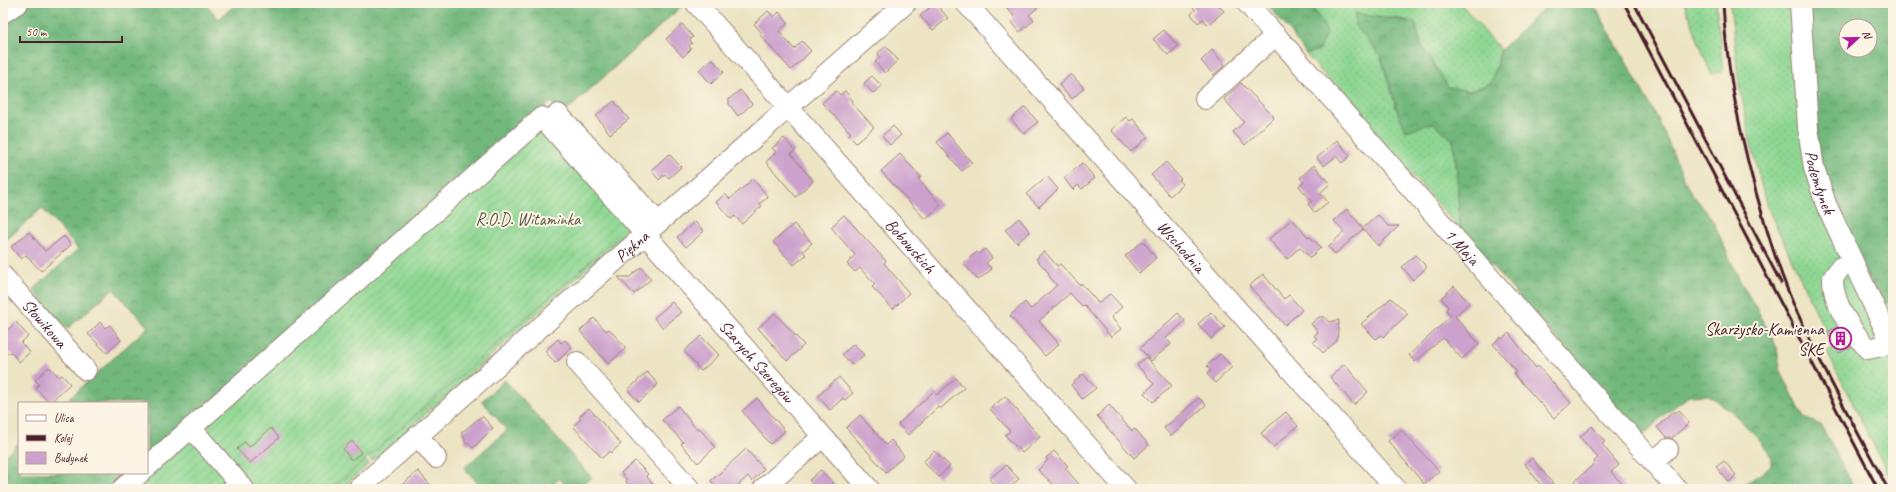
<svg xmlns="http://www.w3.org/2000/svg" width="1896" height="492" viewBox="0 0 1896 492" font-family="Caveat,sans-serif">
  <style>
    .grass { fill: url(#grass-dots); stroke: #6c7b5f }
    .forest { fill: url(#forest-crowns); stroke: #5e6c54; fill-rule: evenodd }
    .garden { fill: url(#garden-furrows); stroke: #6c7b5f }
    .building { fill: #cca1cd }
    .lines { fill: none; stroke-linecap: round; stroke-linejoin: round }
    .minor-casing { stroke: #9b8277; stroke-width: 22 }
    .minor { stroke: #fff; stroke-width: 20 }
    .rail { stroke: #4a1f2b; stroke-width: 3 }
    .labels { text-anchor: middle; stroke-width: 4; stroke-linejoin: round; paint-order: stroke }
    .street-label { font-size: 17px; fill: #4a1f2b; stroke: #fcf5e5 }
    .park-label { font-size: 17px; fill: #5e564a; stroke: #fcf5e5 }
    .poi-label { font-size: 17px; fill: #4a1f2b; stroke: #fcf5e5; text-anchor: end }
  </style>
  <defs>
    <pattern id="grass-dots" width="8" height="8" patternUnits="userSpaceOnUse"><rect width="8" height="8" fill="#8ed793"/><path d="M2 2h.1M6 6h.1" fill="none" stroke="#7cb87f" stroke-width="1.8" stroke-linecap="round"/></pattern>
    <pattern id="forest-crowns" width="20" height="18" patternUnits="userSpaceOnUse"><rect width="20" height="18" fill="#72b87d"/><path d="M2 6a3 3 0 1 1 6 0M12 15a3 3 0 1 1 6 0" fill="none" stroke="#609567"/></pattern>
    <pattern id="garden-furrows" width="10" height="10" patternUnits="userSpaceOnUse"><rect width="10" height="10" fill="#8ed793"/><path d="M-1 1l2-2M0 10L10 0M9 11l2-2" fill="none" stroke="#7cb87f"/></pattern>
  </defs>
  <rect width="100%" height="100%" fill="#fcf5e5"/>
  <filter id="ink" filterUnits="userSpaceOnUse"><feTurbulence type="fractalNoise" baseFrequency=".025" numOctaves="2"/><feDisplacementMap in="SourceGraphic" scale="8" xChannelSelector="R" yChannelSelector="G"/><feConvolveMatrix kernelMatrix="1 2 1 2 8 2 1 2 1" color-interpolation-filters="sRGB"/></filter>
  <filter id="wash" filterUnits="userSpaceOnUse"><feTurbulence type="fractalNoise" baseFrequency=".012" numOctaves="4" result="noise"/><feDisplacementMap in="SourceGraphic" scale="16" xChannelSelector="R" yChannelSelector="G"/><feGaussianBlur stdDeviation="0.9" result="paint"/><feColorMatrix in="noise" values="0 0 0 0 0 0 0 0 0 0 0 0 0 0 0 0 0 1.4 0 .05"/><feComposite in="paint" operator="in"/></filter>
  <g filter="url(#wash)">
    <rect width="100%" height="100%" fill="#ece4c3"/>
    <g class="grass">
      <polygon points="1313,3 1460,3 1501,50 1491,83 1470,91 1449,88 1421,45 1415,22 1393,18 1378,18 1355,14 1356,25 1381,57 1398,113 1433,123 1453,140 1457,173 1460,230 1306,54 1319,50 1327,31 1314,10"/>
      <polygon points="1684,3 1716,3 1723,71 1711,74"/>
      <polygon points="1730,3 1794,3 1885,346 1893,363 1893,474 1889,476 1827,352 1833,348 1766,204 1749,135 1738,77"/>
      <polygon points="630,226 632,228 532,318 529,315"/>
      <polygon points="528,316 531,319 497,350 494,346"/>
      <polygon points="492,348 496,351 430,410 427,405"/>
      <polygon points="425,407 429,411 372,461 368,457"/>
      <polygon points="365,460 369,464 341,489 332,489"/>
    </g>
    <g class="forest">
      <polygon points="3,3 205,3 219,19 237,3 680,3 682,6 562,115 551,102 147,460 147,403 64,403 148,327 113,289 67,329 33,290 78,249 42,208 3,243"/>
      <polygon points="1266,3 1313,3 1314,10 1327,31 1319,50 1306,54 1289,30"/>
      <path d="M1548 3H1593L1658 119 1688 188 1713 221 1739 279 1758 311 1777 348 1780 369 1804 418 1821 425 1855 489H1737L1762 473 1771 465V457L1768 451 1754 434 1731 411 1709 395 1689 396 1662 416 1643 436 1460 230 1457 173 1453 140 1433 123 1406 131 1398 113 1381 57 1355 25V13C1375 18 1395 18 1415 22L1421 45 1448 87 1470 91 1491 83 1501 50 1548 4Z"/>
      <path d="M1808 3H1893V304L1880 302 1837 214 1819 156ZM1846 26H1870V50H1846Z"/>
      <polygon points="505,380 592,478 578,487 572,489 559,479 548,489 483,489 464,468 507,430 482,401"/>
      <polygon points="19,443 19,473 133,473 114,489 12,489 3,478 3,457"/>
    </g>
    <polygon class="garden" points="541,112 630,226 332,489 114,489"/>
    <g id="blocks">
      <g class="building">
        <polygon points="935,3 948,18 933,30 920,16"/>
        <polygon points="1003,3 1043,3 1029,15 1034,20 1020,32 1010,20 1014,16"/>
        <polygon points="1189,3 1216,3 1224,11 1208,25 1203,19 1198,23 1191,14 1195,10"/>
        <polygon points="768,11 774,17 779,12 788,23 779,31 794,49 802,41 811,51 791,70 760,35 762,33 754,24"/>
        <polygon points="682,24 693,37 690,40 692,43 689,46 691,49 683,57 666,39"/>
        <polygon points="1164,30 1178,46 1168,55 1153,39"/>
        <polygon points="886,46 898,60 885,73 875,62 880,57 878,53"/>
        <polygon points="1212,50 1225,65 1214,75 1201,61"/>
        <polygon points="712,59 724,72 711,84 699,70"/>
        <polygon points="1071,74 1084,88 1072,99 1059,85"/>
        <polygon points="872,76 882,86 873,93 864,83"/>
        <polygon points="1241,83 1274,117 1245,145 1233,132 1244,122 1224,99"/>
        <polygon points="740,90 752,104 738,116 729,104 729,99"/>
        <polygon points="836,91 840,95 845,91 853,101 851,102 874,127 856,143 848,135 851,133 822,103"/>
        <polygon points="614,101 629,119 610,134 596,116"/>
        <polygon points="1025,107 1038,122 1024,134 1011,119"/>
        <polygon points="1126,117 1130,121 1133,119 1148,137 1131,152 1111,130"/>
        <polygon points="893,126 901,135 890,145 882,136"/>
        <polygon points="947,133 972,163 962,171 937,142"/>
        <polygon points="784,138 795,151 791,154 813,181 796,197 766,162 776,152 772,148"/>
        <polygon points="1337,140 1350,156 1342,163 1336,156 1324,166 1317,158"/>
        <polygon points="669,154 681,167 669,178 665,174 659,180 651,170"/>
        <polygon points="900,154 921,177 918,179 941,205 925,219 881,171"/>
        <polygon points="1166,162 1181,179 1179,180 1183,184 1170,196 1151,175"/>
        <polygon points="1082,163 1095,178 1082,189 1078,185 1073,190 1064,178"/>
        <polygon points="1314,165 1330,184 1320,193 1328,202 1315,213 1308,204 1312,201 1299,186 1304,182 1300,178"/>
        <polygon points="1047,176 1058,189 1039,207 1026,194"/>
        <polygon points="753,179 768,197 759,204 762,206 742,224 735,216 731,219 716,202 725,194 730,199"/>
        <polygon points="1347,209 1363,228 1378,215 1388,226 1399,226 1378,246 1363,229 1335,254 1328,247 1344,232 1334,221"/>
        <polygon points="844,215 886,261 884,263 909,293 893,309 872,287 875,284 860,268 855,272 847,264 855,255 831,227"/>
        <polygon points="1019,218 1030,232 1017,243 1005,230"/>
        <polygon points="1292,219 1309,238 1310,237 1321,247 1310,258 1300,247 1287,259 1269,239"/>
        <polygon points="695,222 704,231 686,247 677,237"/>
        <polygon points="794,224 812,243 803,251 806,255 794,265 773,242"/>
        <polygon points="29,232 45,251 64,236 71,245 41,271 26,255 21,259 11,247"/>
        <polygon points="1143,241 1156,258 1139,273 1125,256"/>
        <polygon points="985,249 992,258 986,263 992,269 978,280 963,263 977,252 979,254"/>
        <polygon points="1044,251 1057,266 1060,264 1080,285 1081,283 1098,303 1110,294 1122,307 1111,317 1121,329 1111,337 1084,305 1082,306 1070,293 1039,321 1059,344 1045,356 1010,316 1025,302 1031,309 1057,285 1048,275 1049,273 1036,259"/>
        <polygon points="1415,255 1427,267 1413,280 1402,267"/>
        <polygon points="641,267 651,279 634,294 618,277 630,277"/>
        <polygon points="1263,274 1284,299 1289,295 1302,310 1285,325 1249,286"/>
        <polygon points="1454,286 1469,303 1455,316 1479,344 1462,359 1443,338 1415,362 1409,355 1451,316 1446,310 1448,307 1441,298"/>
        <polygon points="1391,298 1408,314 1383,337 1381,335 1376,339 1361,324"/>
        <polygon points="672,302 681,312 663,328 654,318"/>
        <polygon points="1211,312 1225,327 1211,339 1198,324"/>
        <polygon points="775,313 804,345 787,361 758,328"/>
        <polygon points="1178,313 1185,321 1166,338 1171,344 1151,361 1140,348"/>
        <polygon points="1319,317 1325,317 1329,322 1339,320 1337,341 1323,353 1313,342 1317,338 1314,336 1318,332 1311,324"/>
        <polygon points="594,318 606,331 609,329 626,348 608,364 580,331"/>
        <polygon points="16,322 28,336 21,343 30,352 19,362 11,352 8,354 3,349 3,334"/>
        <polygon points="100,322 105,328 110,325 121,340 107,353 88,334"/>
        <polygon points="1837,327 1851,347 1839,353 1827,332"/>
        <polygon points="1509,333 1536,368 1538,366 1571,403 1554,418 1520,381 1514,374 1517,372 1493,344 1501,337 1502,339"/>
        <polygon points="701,336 719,355 701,371 684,351"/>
        <polygon points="558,339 561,343 565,340 572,348 555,363 545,351"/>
        <polygon points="854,344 864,355 852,365 842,354"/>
        <polygon points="1220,354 1232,367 1215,383 1207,374 1211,371 1207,366"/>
        <polygon points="1146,357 1172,386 1153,402 1144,393 1154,384 1137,365"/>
        <polygon points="1344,364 1368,392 1354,405 1330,377"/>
        <polygon points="49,367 59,377 62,375 70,384 49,403 36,388 39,384 35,380"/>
        <polygon points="647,372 658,384 639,402 628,390"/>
        <polygon points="1083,374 1096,388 1082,399 1071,385"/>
        <polygon points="839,377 853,393 845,400 843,398 830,410 818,396"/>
        <polygon points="956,378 964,388 940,409 938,407 908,435 898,424 934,391 937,395"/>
        <polygon points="1005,396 1040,437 1022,453 1005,435 1010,431 990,409"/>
        <polygon points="757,398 785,431 770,444 742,411"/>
        <polygon points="1199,398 1206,405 1171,436 1164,428"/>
        <polygon points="1109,405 1132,431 1135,429 1149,445 1134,458 1097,416"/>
        <polygon points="678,406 697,430 699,428 715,447 698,463 681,444 683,442 662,420"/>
        <polygon points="589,408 621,444 611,453 610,451 602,458 573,426 581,419 579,417"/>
        <polygon points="1679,410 1689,423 1672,438 1666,438 1657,427 1674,411 1676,413"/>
        <polygon points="1286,412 1298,426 1273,447 1261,433"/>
        <polygon points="860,415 886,445 891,440 904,456 886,472 846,428"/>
        <polygon points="482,416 493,428 473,448 469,444 465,443 465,438 461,433"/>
        <polygon points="1592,426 1605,442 1602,444 1619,465 1611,472 1627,489 1582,489 1575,481 1595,463 1594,461 1598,458 1580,437"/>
        <polygon points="271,428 279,438 250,463 237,449 245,442 249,447"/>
        <polygon points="1401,430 1439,471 1424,484 1388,441"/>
        <polygon points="352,441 361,453 351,460 343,449"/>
        <polygon points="746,449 764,469 752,481 748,476 734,489 718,489 711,481"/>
        <polygon points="934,451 950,466 939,477 923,462"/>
        <polygon points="1054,451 1068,466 1065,468 1083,489 1058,489 1038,470 1048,460 1046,458"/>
        <polygon points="1532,458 1553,484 1546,489 1544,489 1525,464"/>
        <polygon points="635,461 648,474 646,476 657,489 632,489 626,482 627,480 621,473"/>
        <polygon points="1724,461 1736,475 1729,482 1716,467"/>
        <polygon points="1006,465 1019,479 1008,489 998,489 989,479"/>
        <polygon points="821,470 832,482 838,489 816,489 809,480"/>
        <polygon points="418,471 434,489 397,489"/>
      </g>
    </g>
  </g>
  <g filter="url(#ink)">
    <use href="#blocks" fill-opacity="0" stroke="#9b8277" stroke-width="1"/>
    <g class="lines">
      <defs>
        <g id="minor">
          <path id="s1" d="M696 3 1126 489"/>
          <path id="s2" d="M966 3 1396 489"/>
          <path id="s3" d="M1247 3 1677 489"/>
          <path id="s4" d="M1800 3 1808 128 1814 168 1826 204 1893 347"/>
          <polyline points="3,13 18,3"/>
          <polyline points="1205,99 1276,35"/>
          <polyline points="558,114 658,222"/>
          <path d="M1852 262 1841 267 1833 278C1832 303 1852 331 1868 349L1892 344"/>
          <path id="s5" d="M3 276 86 370"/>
          <polyline points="577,362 690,489"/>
          <polyline points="191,428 244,489"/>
          <polyline points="418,436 436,458"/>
          <polyline points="1653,462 1668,449"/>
          <path id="s6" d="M147 467 542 117 869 489"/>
          <polyline points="122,489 140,473"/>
          <path id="s7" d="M358 489 906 3"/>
          <polyline points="763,489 822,437"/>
        </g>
      </defs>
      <use href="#minor" class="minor-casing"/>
      <use href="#minor" class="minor"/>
      <g class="rail">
        <polyline points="1624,3 1878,489"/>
        <polyline points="1634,3 1781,283"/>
        <path d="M1723 3C1726 65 1738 125 1754 185 1767 232 1781 280 1803 325 1829 381 1859 435 1888 489"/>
      </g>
    </g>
  </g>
  <defs>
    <symbol id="building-ring" viewBox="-11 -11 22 22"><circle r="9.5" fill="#fcf5e5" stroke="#b5179e" stroke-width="1.5"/><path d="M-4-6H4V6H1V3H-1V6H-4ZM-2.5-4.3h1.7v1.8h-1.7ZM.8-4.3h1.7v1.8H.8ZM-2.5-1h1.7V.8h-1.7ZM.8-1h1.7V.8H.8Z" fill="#b5179e"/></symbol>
  </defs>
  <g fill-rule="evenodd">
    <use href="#building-ring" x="1828" y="326" width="25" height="25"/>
  </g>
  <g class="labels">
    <g class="street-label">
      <text dy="6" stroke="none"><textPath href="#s4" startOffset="181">Podemłynek</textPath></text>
      <text dy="6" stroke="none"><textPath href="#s1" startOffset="324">Bobowskich</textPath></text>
      <text dy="6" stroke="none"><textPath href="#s7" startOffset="366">Piękna</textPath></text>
      <text dy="6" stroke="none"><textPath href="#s2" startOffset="325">Wschodnia</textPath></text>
      <text dy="6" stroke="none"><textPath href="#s3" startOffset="325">1 Maja</textPath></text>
      <text dy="6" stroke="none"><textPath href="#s5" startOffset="63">Słowikowa</textPath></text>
      <text dy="6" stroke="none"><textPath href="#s6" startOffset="853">Szarych Szeregów</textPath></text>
    </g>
    <g class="park-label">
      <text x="528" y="225">R.O.D. Witaminka</text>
    </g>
    <g class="poi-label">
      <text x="1824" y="335">Skarżysko-Kamienna<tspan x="1824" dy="20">SKE</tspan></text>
    </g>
  </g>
  <rect width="1896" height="492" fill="none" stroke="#fcf5e5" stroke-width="16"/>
  <rect x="18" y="402" width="130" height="72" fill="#fcf5e5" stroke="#b59f9b"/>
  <rect x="26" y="415" width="20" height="6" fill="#ffffff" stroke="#b59f9b"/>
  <text x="54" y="422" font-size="12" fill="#4a1f2b">Ulica</text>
  <rect x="26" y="435" width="20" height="6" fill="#4a1f2b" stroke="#b59f9b"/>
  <text x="54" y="442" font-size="12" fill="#4a1f2b">Kolej</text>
  <rect x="26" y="452" width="20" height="12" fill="#cca1cd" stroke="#b59f9b"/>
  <text x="54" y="462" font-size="12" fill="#4a1f2b">Budynek</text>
  <g transform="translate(1858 38) rotate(68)"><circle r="19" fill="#fcf5e5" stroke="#b59f9b"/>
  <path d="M0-3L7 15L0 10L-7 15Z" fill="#b5179e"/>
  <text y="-6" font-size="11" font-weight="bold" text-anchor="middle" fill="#4a1f2b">N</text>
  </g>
  <path d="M20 36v6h102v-6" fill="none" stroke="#4a1f2b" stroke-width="2"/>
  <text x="26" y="36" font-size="12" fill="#4a1f2b" stroke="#fcf5e5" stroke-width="3" paint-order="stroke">50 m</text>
</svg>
